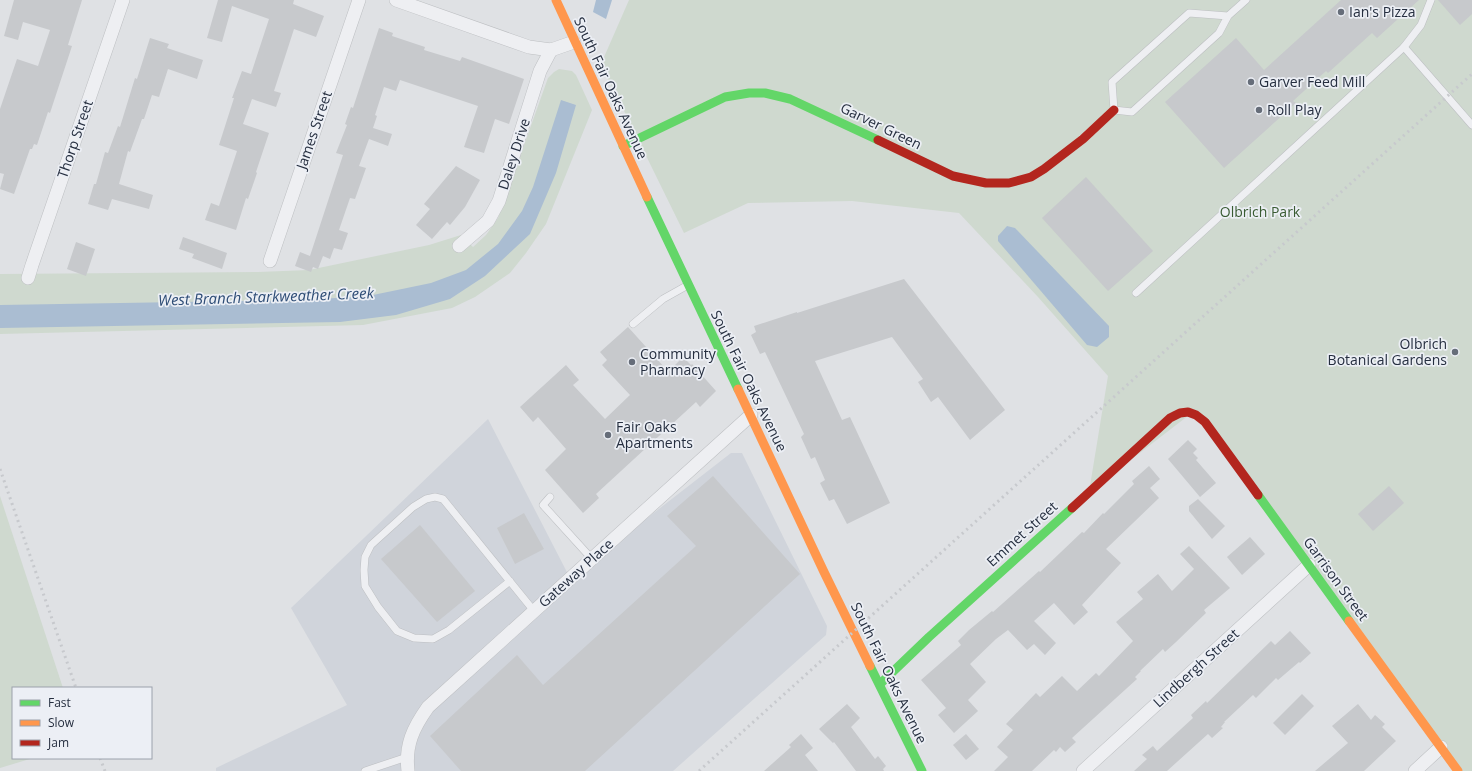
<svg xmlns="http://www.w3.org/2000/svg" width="1472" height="771" viewBox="0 0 1472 771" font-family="'Open Sans',sans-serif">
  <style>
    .built { fill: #d0d4db }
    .green { fill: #cfd9cf }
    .water { fill: #aabdd2 }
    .building { fill: #c7c9cc }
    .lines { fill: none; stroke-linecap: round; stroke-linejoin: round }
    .lane-casing { stroke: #bdbfc2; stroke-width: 8 }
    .street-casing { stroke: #bdbfc2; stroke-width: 14 }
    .lane { stroke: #eeeff2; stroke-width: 7 }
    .street { stroke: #eeeff2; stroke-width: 13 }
    .fast { stroke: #63d668; stroke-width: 9 }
    .slow { stroke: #ff974d; stroke-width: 9 }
    .jam { stroke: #b3261e; stroke-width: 9 }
    .rail { stroke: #c7c9cd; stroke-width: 3; stroke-dasharray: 2 4; stroke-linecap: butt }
    .poi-dot { fill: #666d79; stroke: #eceff5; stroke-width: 1.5 }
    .labels { text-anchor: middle; stroke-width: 3.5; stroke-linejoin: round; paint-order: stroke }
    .poi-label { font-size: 14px; fill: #252e3f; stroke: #eceff5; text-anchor: start }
    .street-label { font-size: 14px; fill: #252e3f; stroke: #eceff5 }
    .park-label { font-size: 14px; fill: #395b32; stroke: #eceff5 }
    .water-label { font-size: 15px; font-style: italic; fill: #2d4c75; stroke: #eceff5 }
  </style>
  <rect width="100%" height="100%" fill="#dfe1e4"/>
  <polygon class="built" points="488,419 570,578 731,453 742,453 827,626 826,635 673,771 216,771 216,768 347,705 291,608"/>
  <g class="green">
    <polygon points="629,0 1472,0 1472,771 1458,771 1193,412 1089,492 1108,376 1038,297 959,213 852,201 748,203 684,233 601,64"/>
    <polygon points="559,69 572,71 576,75 592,110 546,224 526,253 510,273 475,297 452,308 363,325 0,334 0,274 258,272 309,270 429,245 461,235 473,247 486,235 498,218 548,78 554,72"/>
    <polygon points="0,496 63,688 13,688 13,758 33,758 0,768"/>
  </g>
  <g class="water">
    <polygon points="596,0 612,0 606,19 593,12"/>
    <polygon points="561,100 576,105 556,173 530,234 485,276 450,299 396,315 340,322 0,328 0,305 310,300 373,295 431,283 466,270 498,244 522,211 533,187"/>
    <polygon points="1007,226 1015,228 1109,326 1109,337 1097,347 1087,345 998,241 998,236"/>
  </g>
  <g class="building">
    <polygon points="14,0 82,0 68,45 72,46 50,113 48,112 37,145 34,144 32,149 30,149 14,194 0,189 4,174 0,173 0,109 17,59 38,66 50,30 23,22 18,40 4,36"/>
    <polygon points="218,0 294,0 293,4 324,16 316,37 294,29 274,91 281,93 276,107 252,99 243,124 269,133 256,172 257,173 248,199 246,198 236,230 205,220 211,203 219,206 237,151 219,145 234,98 232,98 242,71 251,74 269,19 232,6 222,42 207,38"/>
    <polygon points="1341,0 1419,0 1377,38 1372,33 1328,73 1326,71 1293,101 1296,103 1224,168 1165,102 1236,38 1264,70"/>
    <polygon points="1438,0 1472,0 1472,14 1460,25"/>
    <polygon points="379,28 393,33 392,36 425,47 424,50 460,61 462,57 524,79 509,124 495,119 484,153 464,147 478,106 400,80 396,91 384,87 375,115 377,116 373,128 392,134 388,146 369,139 359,166 366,168 355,199 350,198 339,230 348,233 342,250 334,248 330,259 323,256 318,269 313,267 311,272 295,266 300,252 310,256 343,155 336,153 347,125 345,124 351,107 353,108"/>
    <polygon points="150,38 169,44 167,48 203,60 197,79 168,69 159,97 152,95 144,119 142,119 130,152 128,151 119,184 153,195 149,209 112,199 108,210 88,204 94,184 96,184 105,152 108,153 118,126 120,127 135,78 137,79"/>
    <polygon points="456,166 480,180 465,207 450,225 447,222 432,239 416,225 430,209 424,204"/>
    <polygon points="1086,177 1153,251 1108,291 1042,218"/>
    <polygon points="183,237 227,253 222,269 192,258 194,254 179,249"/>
    <polygon points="76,242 95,249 86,276 67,269"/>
    <polygon points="904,279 1005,410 970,440 938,397 931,402 918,382 923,379 892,337 815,361 842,420 850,417 890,503 847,524 834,499 829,501 820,483 825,480 815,457 811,459 801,437 804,434 765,352 760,354 751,335 756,332 754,326 797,312 797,313"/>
    <polygon points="628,327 665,368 667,367 669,371 683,357 691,365 692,364 716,391 700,407 696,402 596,494 599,498 583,513 545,470 566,449 538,417 533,422 520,407 566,365 579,380 573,385 605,419 630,395 602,365 607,360 600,352"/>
    <polygon points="1188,440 1197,449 1193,453 1198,458 1196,460 1216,483 1200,497 1168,459"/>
    <polygon points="1149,466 1160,479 1150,488 1159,498 1106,549 1121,563 1082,605 1088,612 1074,625 1054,603 1034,621 1056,643 1045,655 1034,644 1027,650 1008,630 996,639 970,664 986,682 968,700 978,711 954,733 938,715 946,708 921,680 961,645 958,641 969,630 992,611 993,612 1039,571 1040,572 1082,532 1084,533 1103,513 1104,514 1134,484 1132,481"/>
    <polygon points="713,476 800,574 585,771 461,771 430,736 517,655 543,685 696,546 667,516"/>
    <polygon points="1389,486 1404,503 1373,531 1358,514"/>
    <polygon points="1198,499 1225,526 1212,539 1189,511 1189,506"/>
    <polygon points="524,513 544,549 515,564 497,528"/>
    <polygon points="420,525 475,591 437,622 381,559"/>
    <polygon points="1250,537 1265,554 1242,575 1227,557"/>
    <polygon points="1189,546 1230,588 1204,610 1206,613 1176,642 1165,652 1163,649 1140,671 1141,671 1135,677 1137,679 1072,738 1076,742 1065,752 1060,747 1056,752 1054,750 1032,771 994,771 1008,757 997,747 1013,730 1006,724 1036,693 1040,697 1062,676 1077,691 1096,673 1099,676 1133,641 1116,622 1143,599 1137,592 1158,574 1172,591 1194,569 1180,554"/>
    <polygon points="1290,631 1311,653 1300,663 1299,662 1278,680 1276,678 1256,698 1253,695 1224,722 1225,722 1221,727 1223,728 1212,738 1208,734 1167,771 1134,771 1147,759 1142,755 1153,746 1157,751 1193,718 1191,715 1206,701 1207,703 1271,641 1275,645"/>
    <polygon points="1302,694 1314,706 1285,735 1273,723"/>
    <polygon points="847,704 860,718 851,727 875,759 878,756 886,766 883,769 884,771 856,771 834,742 833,743 819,729"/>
    <polygon points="1358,704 1371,720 1375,715 1385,724 1382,727 1396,741 1364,771 1315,771 1348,743 1332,726"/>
    <polygon points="801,734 813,748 805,755 818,771 764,771 791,747 789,745"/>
    <polygon points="966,734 979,749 966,760 953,745"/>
  </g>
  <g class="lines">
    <defs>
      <g id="lane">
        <polyline points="1228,16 1189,13 1112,82 1114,110 1132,112 1219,33 1228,16 1246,0"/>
        <polyline points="1404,47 1472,125"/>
        <polyline points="1136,293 1404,47 1421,25 1431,0"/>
        <polyline points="633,324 663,299 688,285"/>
        <polyline points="550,497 543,505 592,559"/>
        <polyline points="510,581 449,630 433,639 414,638 397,631 378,607 365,586 364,570 365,557 371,545 413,507 426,499 435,497 443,499 534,611"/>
        <polyline points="365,771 407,757"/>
      </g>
      <g id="street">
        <polyline points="396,0 529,47 551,50 574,42"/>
        <polyline points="459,246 488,221 499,201 540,71 551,50"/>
        <polyline points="270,261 359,0"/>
        <polyline points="28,278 32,265 123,0"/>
        <path d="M408 771C405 745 413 728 428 707L751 415"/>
        <polyline points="1083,771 1309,565"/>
        <polyline points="1415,771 1441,747"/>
      </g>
    </defs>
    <use href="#lane" class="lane-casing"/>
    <use href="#street" class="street-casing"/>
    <use href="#lane" class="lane"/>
    <use href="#street" class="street"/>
    <g class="fast">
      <polyline points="623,146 725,97 749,93 765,93 790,99 878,140"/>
      <polyline points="647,197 738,389"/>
      <polyline points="1258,495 1349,621"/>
      <polyline points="870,666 922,771"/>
      <polyline points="880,684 929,637 1072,508"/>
    </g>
    <g class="slow">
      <polyline points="556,0 647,197"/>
      <polyline points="738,389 824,572 870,666"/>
      <polyline points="1349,621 1458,771"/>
    </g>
    <g class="jam">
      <polyline points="878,140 953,176 986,183 1009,183 1031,177 1044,169 1083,139 1114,110"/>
      <polyline points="1072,508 1170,418 1180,413 1188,412 1196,415 1205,422 1258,495"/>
    </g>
    <g class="rail">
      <polyline points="0,469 76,688"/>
      <polyline points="100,758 105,771"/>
      <polyline points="699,771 1472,74"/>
    </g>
  </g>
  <g class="poi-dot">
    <circle cx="1341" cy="12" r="4"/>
    <circle cx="1251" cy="82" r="4"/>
    <circle cx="1259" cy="110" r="4"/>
    <circle cx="1455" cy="352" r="4"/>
    <circle cx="632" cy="362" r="4"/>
    <circle cx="608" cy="435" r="4"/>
  </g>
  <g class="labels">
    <g class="poi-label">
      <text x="1349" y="17">Ian's Pizza</text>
      <text x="1259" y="87">Garver Feed Mill</text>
      <text x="1267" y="115">Roll Play</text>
      <text x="1447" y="349" text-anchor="end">Olbrich<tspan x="1447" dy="16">Botanical Gardens</tspan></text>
      <text x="640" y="359">Community<tspan x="640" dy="16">Pharmacy</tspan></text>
      <text x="616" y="432">Fair Oaks<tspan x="616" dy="16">Apartments</tspan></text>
    </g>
    <g class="street-label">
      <text transform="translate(611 88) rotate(65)" y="5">South Fair Oaks Avenue</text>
      <text transform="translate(881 126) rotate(26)" y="5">Garver Green</text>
      <text transform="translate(314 130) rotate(-71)" y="5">James Street</text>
      <text transform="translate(75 139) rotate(-71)" y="5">Thorp Street</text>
      <text transform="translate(514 154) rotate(-72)" y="5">Daley Drive</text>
      <text transform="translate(749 381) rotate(64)" y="5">South Fair Oaks Avenue</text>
      <text transform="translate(1022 534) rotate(-42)" y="5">Emmet Street</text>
      <text transform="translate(576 573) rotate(-42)" y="5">Gateway Place</text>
      <text transform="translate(1336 579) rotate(54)" y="5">Garrison Street</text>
      <text transform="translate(1196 668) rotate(-42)" y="5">Lindbergh Street</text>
      <text transform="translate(889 673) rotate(64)" y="5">South Fair Oaks Avenue</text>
    </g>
    <g class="park-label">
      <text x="1260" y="217">Olbrich Park</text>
    </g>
    <g class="water-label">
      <text transform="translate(266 297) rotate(-2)" y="5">West Branch Starkweather Creek</text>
    </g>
  </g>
  <rect x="12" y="687" width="140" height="72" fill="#eceff5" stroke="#9ca2ac"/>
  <rect x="20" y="700" width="20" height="6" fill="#63d668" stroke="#9ca2ac"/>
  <text x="48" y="707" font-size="12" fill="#252e3f">Fast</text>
  <rect x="20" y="720" width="20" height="6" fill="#ff974d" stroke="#9ca2ac"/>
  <text x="48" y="727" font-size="12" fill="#252e3f">Slow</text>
  <rect x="20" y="740" width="20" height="6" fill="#b3261e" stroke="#9ca2ac"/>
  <text x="48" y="747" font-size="12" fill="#252e3f">Jam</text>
</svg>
